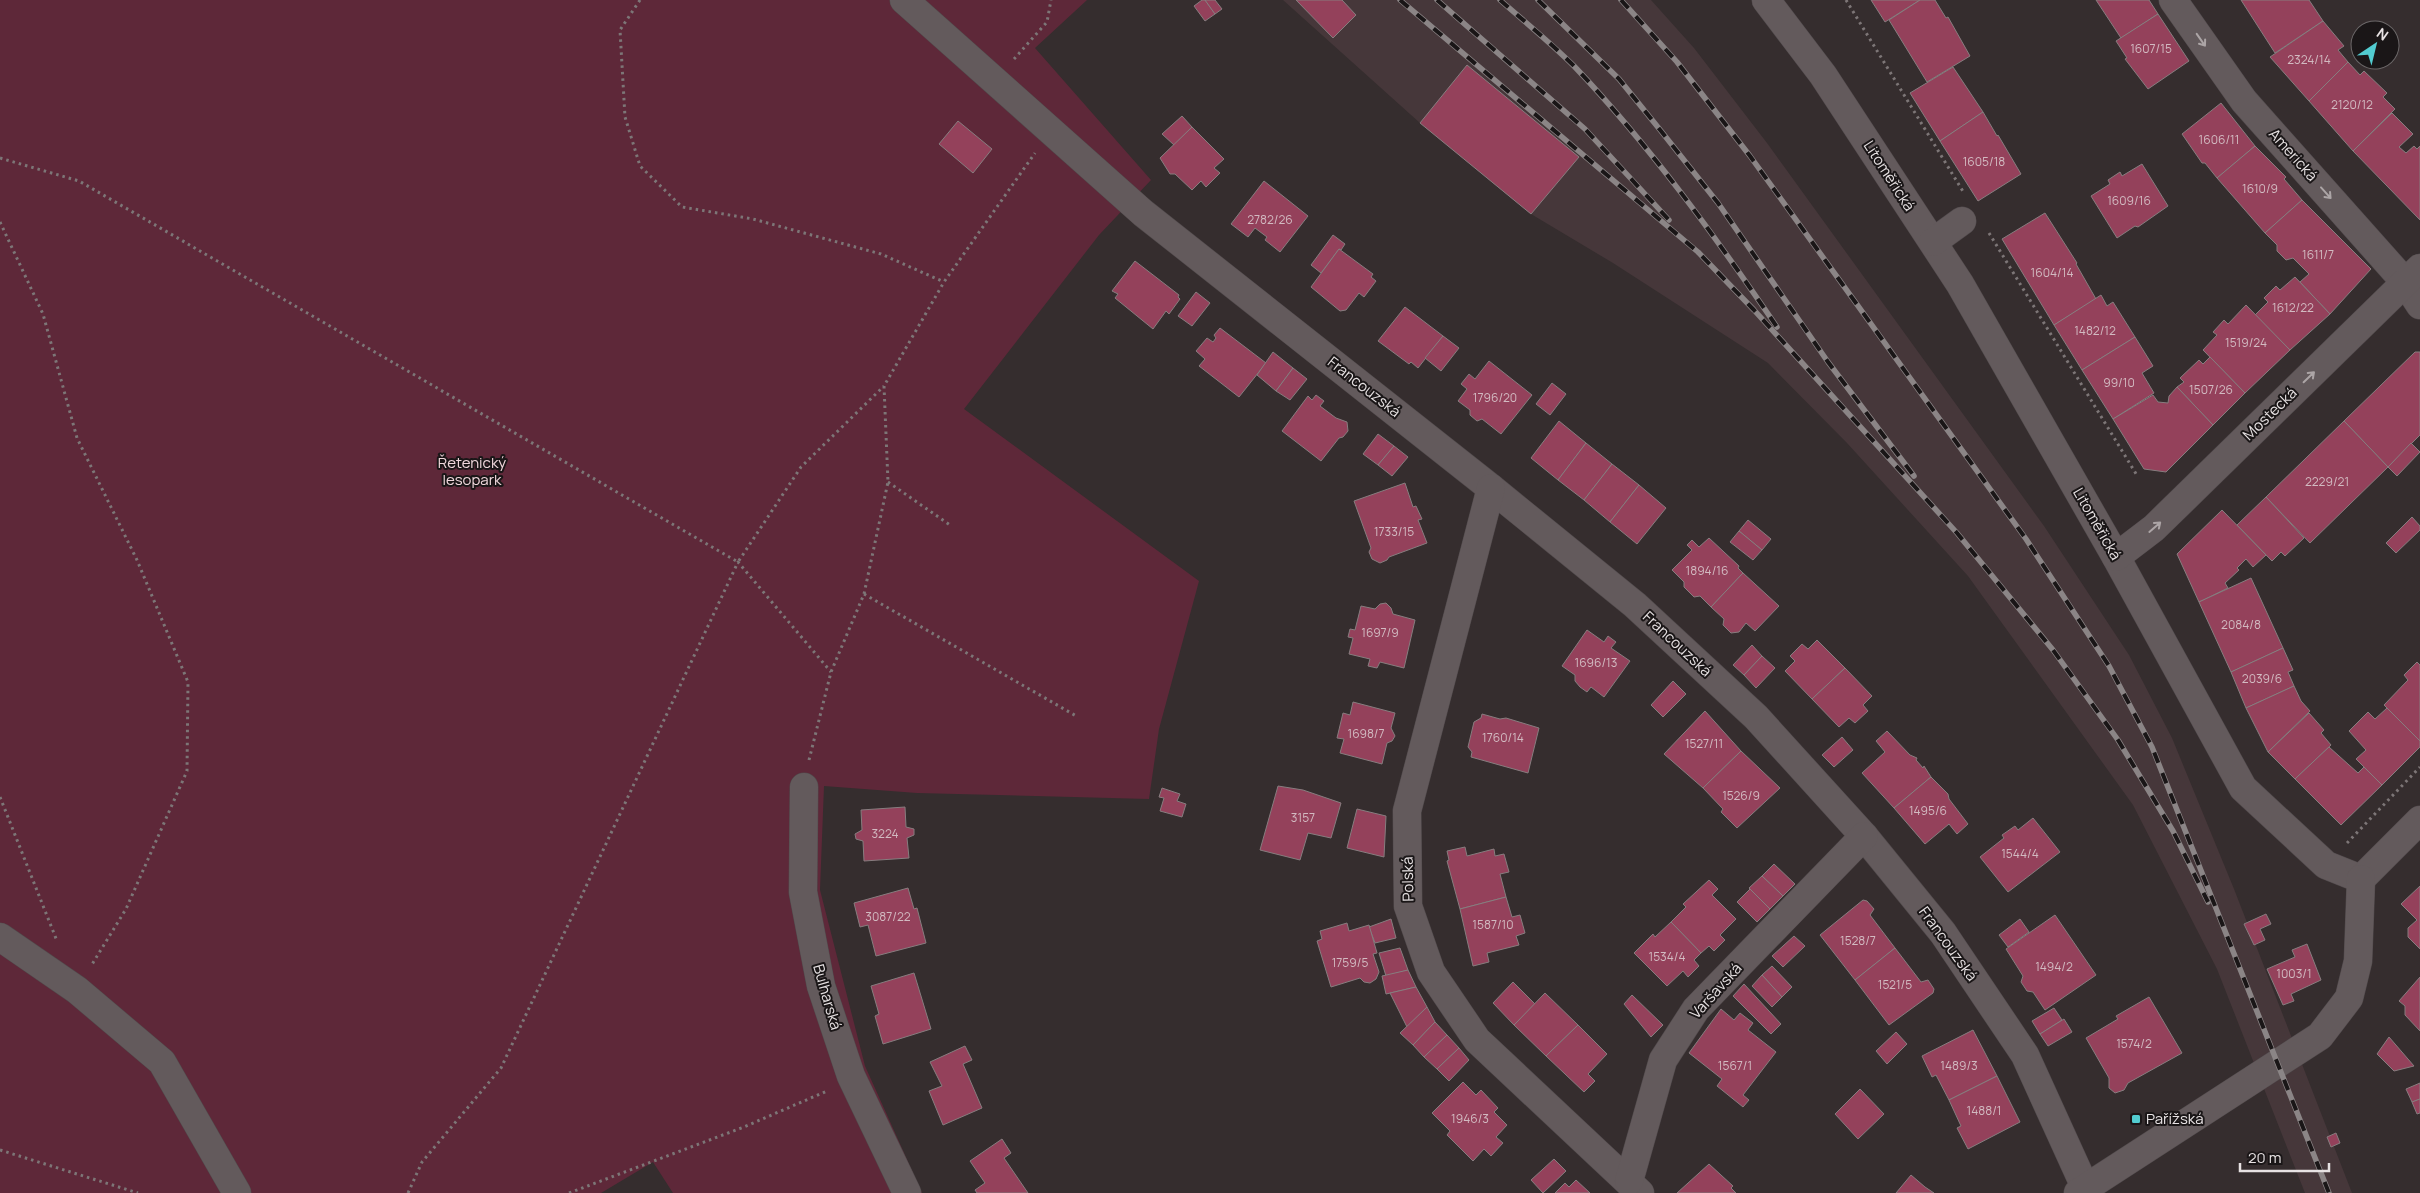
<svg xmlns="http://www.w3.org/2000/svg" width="2420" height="1193" viewBox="0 0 2420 1193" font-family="Manrope,sans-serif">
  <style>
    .built { fill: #46373a }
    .green { fill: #5e2839 }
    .building { fill: #94415b; stroke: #877d7f }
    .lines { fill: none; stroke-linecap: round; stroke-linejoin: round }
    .minor-casing { stroke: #514a4c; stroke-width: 29 }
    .path { stroke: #7d7677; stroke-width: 3; stroke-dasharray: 2.5 4; stroke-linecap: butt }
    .minor { stroke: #635a5c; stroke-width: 28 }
    .rail-casing { stroke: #8b8586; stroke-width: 5.5 }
    .rail { stroke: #1a1617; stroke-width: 4; stroke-dasharray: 11; stroke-linecap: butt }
    .oneway { stroke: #aca5a6 }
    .poi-dot { fill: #52ccd0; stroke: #1a1617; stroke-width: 2 }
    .labels { text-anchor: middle; stroke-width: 4; stroke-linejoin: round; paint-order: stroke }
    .number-label { font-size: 12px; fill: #d2bac1 }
    .street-label { font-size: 15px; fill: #e7e2e3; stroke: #1a1617 }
    .park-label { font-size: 15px; fill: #f0d7dc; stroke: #1a1617 }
    .poi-label { font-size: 15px; fill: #e7e2e3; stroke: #1a1617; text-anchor: start }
  </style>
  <rect width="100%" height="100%" fill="#352d2e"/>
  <polygon class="built" points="1283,0 1651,0 1694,48 1767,143 2044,526 2129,655 2172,738 2234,889 2352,1193 2305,1193 2217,969 2133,805 1968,576 1847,443 1768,363 1613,263 1531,214 1420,123"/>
  <polygon class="green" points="0,0 1087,0 1035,48 1151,180 1099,235 964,409 1199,581 1159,729 1149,799 917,793 824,786 820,890 865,1066 922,1193 673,1193 653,1162 601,1193 0,1193"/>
  <g class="building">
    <polygon points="1202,0 1205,0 1215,14 1205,21 1194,6"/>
    <polygon points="1205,0 1215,0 1222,9 1215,14"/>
    <polygon points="1296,0 1342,0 1356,15 1333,38"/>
    <polygon points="1871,0 1920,0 1885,22"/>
    <polygon points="1920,0 1935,0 1946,18 1948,17 1970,56 1927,82 1889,20"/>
    <polygon points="2096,0 2149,0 2158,14 2121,38"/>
    <polygon points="2241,0 2309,0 2323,21 2275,53"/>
    <polygon points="2158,14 2189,61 2148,89 2125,59 2127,58 2116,41"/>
    <polygon points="2323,21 2344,46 2338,50 2348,62 2309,101 2270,57"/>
    <polygon points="2348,62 2360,75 2364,71 2387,93 2383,97 2395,109 2353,151 2309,101"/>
    <polygon points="1467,65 1579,157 1531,214 1420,123"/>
    <polygon points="1953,67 1983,112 1940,141 1910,93"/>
    <polygon points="2221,103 2255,146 2217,178 2205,163 2202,163 2182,134"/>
    <polygon points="1983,112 1997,136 1998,135 2021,174 1978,201 1940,141"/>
    <polygon points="2392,113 2413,134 2399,147 2406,153 2414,146 2417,149 2420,146 2420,220 2353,151"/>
    <polygon points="1182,116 1192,127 1174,145 1162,134"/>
    <polygon points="958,121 992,149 973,173 939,144"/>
    <polygon points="1192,127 1224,159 1214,168 1220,173 1206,187 1201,181 1192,190 1175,174 1170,174 1160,158"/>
    <polygon points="2255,146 2286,177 2284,179 2302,200 2265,233 2217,178"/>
    <polygon points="2142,164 2168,206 2138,227 2135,226 2117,238 2091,196 2110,184 2108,180 2120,172 2122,176"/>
    <polygon points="1264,181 1308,216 1280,252 1265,240 1267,237 1255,228 1248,237 1231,224"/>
    <polygon points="2302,200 2371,269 2330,314 2300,282 2309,274 2293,258 2286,260 2277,251 2277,245 2265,233"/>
    <polygon points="2045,213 2077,263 2076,264 2096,299 2054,325 2002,239"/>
    <polygon points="1333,235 1345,244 1341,250 1339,249 1321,273 1311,265"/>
    <polygon points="1339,249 1373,274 1371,277 1376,281 1364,297 1359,293 1346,310 1340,311 1311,287"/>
    <polygon points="1135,261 1179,295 1178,297 1180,299 1169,314 1166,311 1153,329 1115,298 1118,294 1112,291"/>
    <polygon points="2295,277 2330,314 2290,350 2255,315 2268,302 2264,298 2276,286 2280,290"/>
    <polygon points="1196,292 1210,303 1192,326 1178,316"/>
    <polygon points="2101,295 2107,306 2113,302 2135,337 2082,370 2054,325"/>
    <polygon points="2246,305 2290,350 2245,393 2203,350 2217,335 2213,332 2224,320 2228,324"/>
    <polygon points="1405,307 1443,336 1418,368 1411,362 1409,364 1378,341"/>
    <polygon points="1220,328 1266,363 1239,397 1199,366 1205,359 1196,351 1207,338 1213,342 1216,338 1214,335"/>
    <polygon points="1443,336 1459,348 1441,371 1425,358"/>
    <polygon points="2135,337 2153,366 2142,373 2154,393 2113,419 2082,370"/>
    <polygon points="1273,352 1293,368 1276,391 1257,375"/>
    <polygon points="2415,352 2420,352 2420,435 2388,467 2344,421"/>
    <polygon points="2210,357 2245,393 2213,425 2177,387 2184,382 2180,378 2199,360 2203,364"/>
    <polygon points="1489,361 1532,395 1501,434 1482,419 1477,421 1470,415 1470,410 1458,401 1467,389 1461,384 1469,374 1475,379"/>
    <polygon points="1293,368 1307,379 1290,400 1276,391"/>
    <polygon points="1552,383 1566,394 1550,415 1536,404"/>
    <polygon points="2177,387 2213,425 2166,472 2144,469 2113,419 2153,395 2158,402 2168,403 2169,396"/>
    <polygon points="1316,395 1324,401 1320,406 1336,418 1347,422 1348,431 1343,437 1339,438 1321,461 1282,431 1308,396 1312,400"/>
    <polygon points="1559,421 1586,443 1558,480 1531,458"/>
    <polygon points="2344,421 2388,467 2310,543 2266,497"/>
    <polygon points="1378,434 1394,446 1378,465 1363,454"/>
    <polygon points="1586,443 1612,464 1584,500 1558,480"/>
    <polygon points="2411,443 2420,452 2397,476 2388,467"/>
    <polygon points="1394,446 1408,457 1392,476 1378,465"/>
    <polygon points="1612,464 1639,485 1610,522 1584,500"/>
    <polygon points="1405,483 1413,507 1416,506 1422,519 1418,520 1427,543 1389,557 1387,560 1380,563 1372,559 1369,552 1371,548 1354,501"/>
    <polygon points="1639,485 1666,508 1637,544 1610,522"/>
    <polygon points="2266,497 2304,538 2285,556 2281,552 2272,561 2237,525"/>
    <polygon points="2222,510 2266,555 2253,567 2246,559 2237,568 2239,570 2225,583 2228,588 2199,602 2177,554"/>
    <polygon points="2412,517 2420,526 2420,530 2396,553 2386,543"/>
    <polygon points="1748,520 1771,539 1762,550 1739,531"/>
    <polygon points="1739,531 1762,550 1753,560 1730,542"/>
    <polygon points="1709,538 1739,566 1738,568 1743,573 1711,607 1700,596 1694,597 1684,587 1684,582 1672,570 1692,550 1687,545 1692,540 1699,547"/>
    <polygon points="1743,573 1779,606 1755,631 1746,623 1739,632 1731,633 1723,625 1724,619 1711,607"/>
    <polygon points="2251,578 2283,648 2231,672 2199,602"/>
    <polygon points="1386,603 1391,608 1393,614 1415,620 1404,668 1380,662 1377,668 1368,666 1370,659 1349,654 1353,638 1348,637 1350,629 1355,630 1361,606 1375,609 1380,604"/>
    <polygon points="1587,630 1604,642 1608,636 1616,642 1611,648 1630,661 1604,697 1591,687 1587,692 1580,687 1575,681 1575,675 1562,666"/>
    <polygon points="1817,640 1845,668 1812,699 1785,671 1795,661 1790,656 1802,644 1808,649"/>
    <polygon points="1752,645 1762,656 1744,675 1733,665"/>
    <polygon points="2283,648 2293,670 2288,672 2294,686 2246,708 2231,672"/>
    <polygon points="1762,656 1775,668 1756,688 1744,675"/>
    <polygon points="2417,662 2420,665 2420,741 2384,705 2408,680 2404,675"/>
    <polygon points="1845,668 1872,696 1863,705 1868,711 1855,723 1849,718 1839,727 1812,699"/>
    <polygon points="1673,681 1686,694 1663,717 1651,705"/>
    <polygon points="2294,686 2301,701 2310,711 2268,752 2246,708"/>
    <polygon points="1353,702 1395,713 1391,728 1395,736 1392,741 1387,743 1382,764 1340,753 1344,739 1337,738 1343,713 1350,715"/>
    <polygon points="2387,708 2420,741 2420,747 2382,785 2356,759 2366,750 2349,731 2368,712 2375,719"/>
    <polygon points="1705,711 1741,751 1703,788 1664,754"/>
    <polygon points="2309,713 2324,730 2321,733 2331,745 2295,779 2268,752"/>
    <polygon points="1482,714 1500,719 1506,718 1539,728 1528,773 1471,757 1472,752 1468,747 1474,722 1481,718"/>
    <polygon points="1887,731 1910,755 1917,758 1916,760 1923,768 1924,766 1931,777 1894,808 1862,773 1885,752 1876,741"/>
    <polygon points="1842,737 1853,750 1834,767 1822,755"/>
    <polygon points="2329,747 2358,773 2364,767 2382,785 2341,825 2295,779"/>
    <polygon points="1741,751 1780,788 1737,828 1721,812 1723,809 1703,788"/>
    <polygon points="1931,777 1948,794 1949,799 1968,824 1957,834 1949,824 1925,844 1894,808"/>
    <polygon points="1278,786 1303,790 1341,803 1331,838 1308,833 1300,860 1260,850"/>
    <polygon points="1162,788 1180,794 1177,801 1186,804 1182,817 1160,811 1164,798 1159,797"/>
    <polygon points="905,807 906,827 914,829 914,835 907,838 909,858 864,861 863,841 856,839 855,834 862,830 861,810"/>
    <polygon points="1357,809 1386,816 1384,857 1347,848"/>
    <polygon points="2033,818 2060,852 2008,892 1980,857 2004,838 2002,835 2015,826 2018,830"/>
    <polygon points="1465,847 1467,856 1494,849 1495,856 1504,854 1509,872 1500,874 1506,897 1460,909 1447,861 1449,860 1447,851"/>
    <polygon points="1774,864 1795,884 1783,896 1762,876"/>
    <polygon points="1762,876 1783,896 1770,909 1749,888"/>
    <polygon points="1709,880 1718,889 1712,895 1736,919 1720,935 1725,940 1714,951 1709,946 1701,953 1671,922 1686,907 1683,904"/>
    <polygon points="2420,886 2420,949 2408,937 2408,928 2417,920 2401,904"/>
    <polygon points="908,888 914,909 917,908 926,943 876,956 868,925 860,927 854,903"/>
    <polygon points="1750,889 1770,909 1757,922 1737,902"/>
    <polygon points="1506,897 1512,917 1520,915 1525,933 1516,936 1519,945 1487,953 1489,962 1473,966 1460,909"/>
    <polygon points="1863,900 1867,901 1874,909 1870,915 1895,948 1855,980 1820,935"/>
    <polygon points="2266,914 2271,924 2260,929 2265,940 2254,945 2244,924"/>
    <polygon points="2055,915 2096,975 2045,1010 2033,992 2027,991 2021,982 2023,976 2006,949"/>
    <polygon points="1391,919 1396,938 1375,943 1369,927"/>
    <polygon points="2020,919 2029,932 2008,947 1999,935"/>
    <polygon points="1671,922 1701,953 1694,960 1699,966 1688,977 1683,971 1667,986 1634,953 1653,934 1655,937"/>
    <polygon points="1347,923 1349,931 1369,925 1377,953 1373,954 1379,972 1376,979 1370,983 1364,982 1360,978 1331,987 1317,941 1322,939 1320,931"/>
    <polygon points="1794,936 1805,946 1783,967 1772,956"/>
    <polygon points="2307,944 2321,980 2291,994 2294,1001 2283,1005 2267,969 2295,957 2292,950"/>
    <polygon points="1400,948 1408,970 1386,976 1379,953"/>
    <polygon points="1895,948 1921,982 1928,980 1934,989 1933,993 1889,1025 1855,980"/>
    <polygon points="1772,966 1792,987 1782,997 1762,975"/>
    <polygon points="1408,970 1416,987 1386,994 1382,976"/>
    <polygon points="914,973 931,1029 883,1044 875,1016 879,1014 871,986"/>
    <polygon points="1762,975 1782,997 1772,1007 1752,986"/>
    <polygon points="2420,977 2420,1031 2405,1015 2405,1006 2399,1001"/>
    <polygon points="1513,982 1535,1004 1514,1025 1493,1003"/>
    <polygon points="1744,984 1781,1024 1771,1034 1733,996"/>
    <polygon points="1416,987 1427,1007 1407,1027 1390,993"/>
    <polygon points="1545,993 1578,1025 1546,1056 1514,1025"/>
    <polygon points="1632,995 1663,1025 1651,1037 1624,1004"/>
    <polygon points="2149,997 2182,1053 2128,1083 2124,1090 2115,1093 2109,1088 2109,1078 2086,1038 2118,1019 2116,1016"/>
    <polygon points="1427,1007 1435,1022 1413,1045 1400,1033"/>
    <polygon points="2054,1008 2062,1020 2040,1034 2032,1021"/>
    <polygon points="1721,1009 1734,1020 1740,1013 1753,1023 1748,1030 1776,1052 1743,1095 1749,1100 1743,1107 1717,1086 1722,1079 1689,1053"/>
    <polygon points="2064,1019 2072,1032 2048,1046 2040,1034"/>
    <polygon points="1435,1022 1447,1035 1424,1057 1413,1045"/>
    <polygon points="1578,1025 1607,1054 1588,1074 1595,1081 1584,1092 1546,1056"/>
    <polygon points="1973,1030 1997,1076 1949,1100 1936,1075 1932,1077 1922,1056"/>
    <polygon points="1896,1032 1907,1044 1887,1064 1876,1051"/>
    <polygon points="1447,1035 1459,1048 1437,1069 1424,1057"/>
    <polygon points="2389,1037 2414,1066 2394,1071 2377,1054"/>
    <polygon points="965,1046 972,1060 963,1064 982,1108 943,1125 929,1091 942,1086 930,1062"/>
    <polygon points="1459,1048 1469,1060 1449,1081 1437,1069"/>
    <polygon points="1997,1076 2020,1122 1968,1149 1957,1128 1961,1126 1949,1100"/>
    <polygon points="1463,1082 1476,1095 1481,1090 1498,1108 1494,1112 1507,1125 1496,1137 1503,1143 1491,1156 1484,1149 1473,1161 1447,1135 1450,1131 1432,1113"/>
    <polygon points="2420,1083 2420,1099 2412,1102 2406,1089"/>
    <polygon points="1860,1089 1884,1114 1858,1139 1835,1114"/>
    <polygon points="2420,1099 2420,1113 2417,1114 2412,1102"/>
    <polygon points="2336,1133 2340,1143 2331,1147 2327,1137"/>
    <polygon points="1002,1139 1011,1153 1004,1158 1028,1193 977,1193 975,1190 985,1183 970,1161"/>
    <polygon points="1554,1159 1566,1171 1543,1193 1531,1180"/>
    <polygon points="1709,1164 1733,1186 1731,1188 1736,1193 1677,1193"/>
    <polygon points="1911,1175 1925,1187 1934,1193 1896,1193"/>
    <polygon points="1576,1180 1590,1193 1555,1193 1565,1183 1569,1187"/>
  </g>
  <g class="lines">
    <defs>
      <g id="minor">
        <polyline points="904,0 1143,213 1491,488 1635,605 1756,717 1864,836 1943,933 2025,1055 2085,1187"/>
        <polyline points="1766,0 1823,75 1960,284 2116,557 2243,788 2326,865 2361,879"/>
        <polyline points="2173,0 2244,101 2405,282 2420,305"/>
        <polyline points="1933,242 1962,221"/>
        <polyline points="1491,488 1407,811 1408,906 1431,972 1477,1040 1640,1193"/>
        <polyline points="2116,557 2154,528 2420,268"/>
        <polyline points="804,787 803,892 821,986 851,1076 907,1193"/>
        <polyline points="2361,879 2420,820"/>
        <polyline points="0,937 77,990 162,1062 237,1193"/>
        <polyline points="1629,1181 1663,1060 1696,1009 1864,836"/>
        <polyline points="2078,1193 2320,1036 2349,998 2358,961 2361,879"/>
      </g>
    </defs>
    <use href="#minor" class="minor-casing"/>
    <g class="path">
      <polyline points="640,0 620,30 625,117 640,166 682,207 753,219 881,254 944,282"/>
      <polyline points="1846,0 1964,193"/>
      <polyline points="1014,59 1047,22 1051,0"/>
      <polyline points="0,158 79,181 738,562 801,467 884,386"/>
      <polyline points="0,222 43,314 77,438 137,560 188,682 187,771 126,909 91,966"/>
      <polyline points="1989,233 2138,477"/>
      <polyline points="888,482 950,525"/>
      <polyline points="864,594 1078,717"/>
      <polyline points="809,760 831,672 864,594 888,482 884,386 944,282 1035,153"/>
      <polyline points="0,797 57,941"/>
      <polyline points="2347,843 2420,767"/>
      <polyline points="0,1150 138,1193"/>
      <polyline points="408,1193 422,1162 501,1068 738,562 831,672"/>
      <polyline points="569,1193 744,1127 827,1091"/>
    </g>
    <use href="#minor" class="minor"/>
    <defs>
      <g id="rail">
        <polyline points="1400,0 1698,252 1754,310 1957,533 2053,650 2118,740 2173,831 2208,902"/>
        <polyline points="1437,0 1585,129 1669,220"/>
        <path d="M1500 0C1525 22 1551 43 1574 66 1650 146 1715 236 1777 327"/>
        <polyline points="1538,0 1619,79 1661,131 1718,203 1828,362 1914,476"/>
        <polyline points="1621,0 1677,62 1750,156 2026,539 2109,666 2152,747 2329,1193"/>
      </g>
    </defs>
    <use href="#rail" class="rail-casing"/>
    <use href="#rail" class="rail"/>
  </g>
  <defs><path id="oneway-shaft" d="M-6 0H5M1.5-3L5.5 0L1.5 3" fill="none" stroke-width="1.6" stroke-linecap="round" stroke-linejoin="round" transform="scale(1.25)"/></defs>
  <g class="oneway">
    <use href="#oneway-shaft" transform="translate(2201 40) rotate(55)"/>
    <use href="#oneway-shaft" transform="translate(2326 193) rotate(48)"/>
    <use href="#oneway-shaft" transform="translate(2309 377) rotate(-44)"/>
    <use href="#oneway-shaft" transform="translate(2155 527) rotate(-41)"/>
  </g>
  <rect class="poi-dot" x="2131" y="1114" width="10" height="10" rx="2.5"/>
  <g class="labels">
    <g class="number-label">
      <text x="2151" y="53">1607/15</text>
      <text x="2309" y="64">2324/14</text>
      <text x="2352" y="109">2120/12</text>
      <text x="2219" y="144">1606/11</text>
      <text x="1984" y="166">1605/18</text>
      <text x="2260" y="193">1610/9</text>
      <text x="2129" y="205">1609/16</text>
      <text x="1270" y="224">2782/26</text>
      <text x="2318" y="259">1611/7</text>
      <text x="2052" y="277">1604/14</text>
      <text x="2293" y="312">1612/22</text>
      <text x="2095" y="335">1482/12</text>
      <text x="2246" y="347">1519/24</text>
      <text x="2119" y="387">99/10</text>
      <text x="2211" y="394">1507/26</text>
      <text x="1495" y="402">1796/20</text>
      <text x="2327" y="486">2229/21</text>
      <text x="1394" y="536">1733/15</text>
      <text x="1707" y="575">1894/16</text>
      <text x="2241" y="629">2084/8</text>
      <text x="1380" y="637">1697/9</text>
      <text x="1596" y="667">1696/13</text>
      <text x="2262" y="683">2039/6</text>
      <text x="1366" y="738">1698/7</text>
      <text x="1503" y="742">1760/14</text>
      <text x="1704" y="748">1527/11</text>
      <text x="1741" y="800">1526/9</text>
      <text x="1928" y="815">1495/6</text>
      <text x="1303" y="822">3157</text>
      <text x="885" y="838">3224</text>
      <text x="2020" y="858">1544/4</text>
      <text x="888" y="921">3087/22</text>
      <text x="1493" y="929">1587/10</text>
      <text x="1858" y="945">1528/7</text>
      <text x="1667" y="961">1534/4</text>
      <text x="1350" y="967">1759/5</text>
      <text x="2054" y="971">1494/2</text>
      <text x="2294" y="978">1003/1</text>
      <text x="1895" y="989">1521/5</text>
      <text x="2134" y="1048">1574/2</text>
      <text x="1735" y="1070">1567/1</text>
      <text x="1959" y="1070">1489/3</text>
      <text x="1984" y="1115">1488/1</text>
      <text x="1470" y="1123">1946/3</text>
    </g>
    <g class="street-label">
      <text transform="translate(2293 155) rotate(48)" y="5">Americká</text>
      <text transform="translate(1889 176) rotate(57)" y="5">Litoměřická</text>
      <text transform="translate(1364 387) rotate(38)" y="5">Francouzská</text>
      <text transform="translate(2270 414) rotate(-44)" y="5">Mostecká</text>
      <text transform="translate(2097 524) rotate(60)" y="5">Litoměřická</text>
      <text transform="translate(1677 644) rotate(43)" y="5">Francouzská</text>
      <text transform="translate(1408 879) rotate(-91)" y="5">Polská</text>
      <text transform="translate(1948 944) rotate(54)" y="5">Francouzská</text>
      <text transform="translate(1716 991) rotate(-48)" y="5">Varšavská</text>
      <text transform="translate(827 997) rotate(74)" y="5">Bulharská</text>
    </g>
    <g class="park-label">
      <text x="472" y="468">Řetenický<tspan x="472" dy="17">lesopark</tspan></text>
    </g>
    <g class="poi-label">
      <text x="2146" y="1124">Pařížská</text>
    </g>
  </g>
  <g transform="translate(2375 45) rotate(35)"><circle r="24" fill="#1a1617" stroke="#6c6869"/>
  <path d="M0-4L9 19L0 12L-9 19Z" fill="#52ccd0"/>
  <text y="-8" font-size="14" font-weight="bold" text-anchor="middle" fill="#e7e2e3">N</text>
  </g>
  <path d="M2240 1163v8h89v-8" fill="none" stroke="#e7e2e3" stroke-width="2.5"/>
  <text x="2248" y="1163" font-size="15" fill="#e7e2e3" stroke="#1a1617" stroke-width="4" paint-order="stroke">20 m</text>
</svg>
